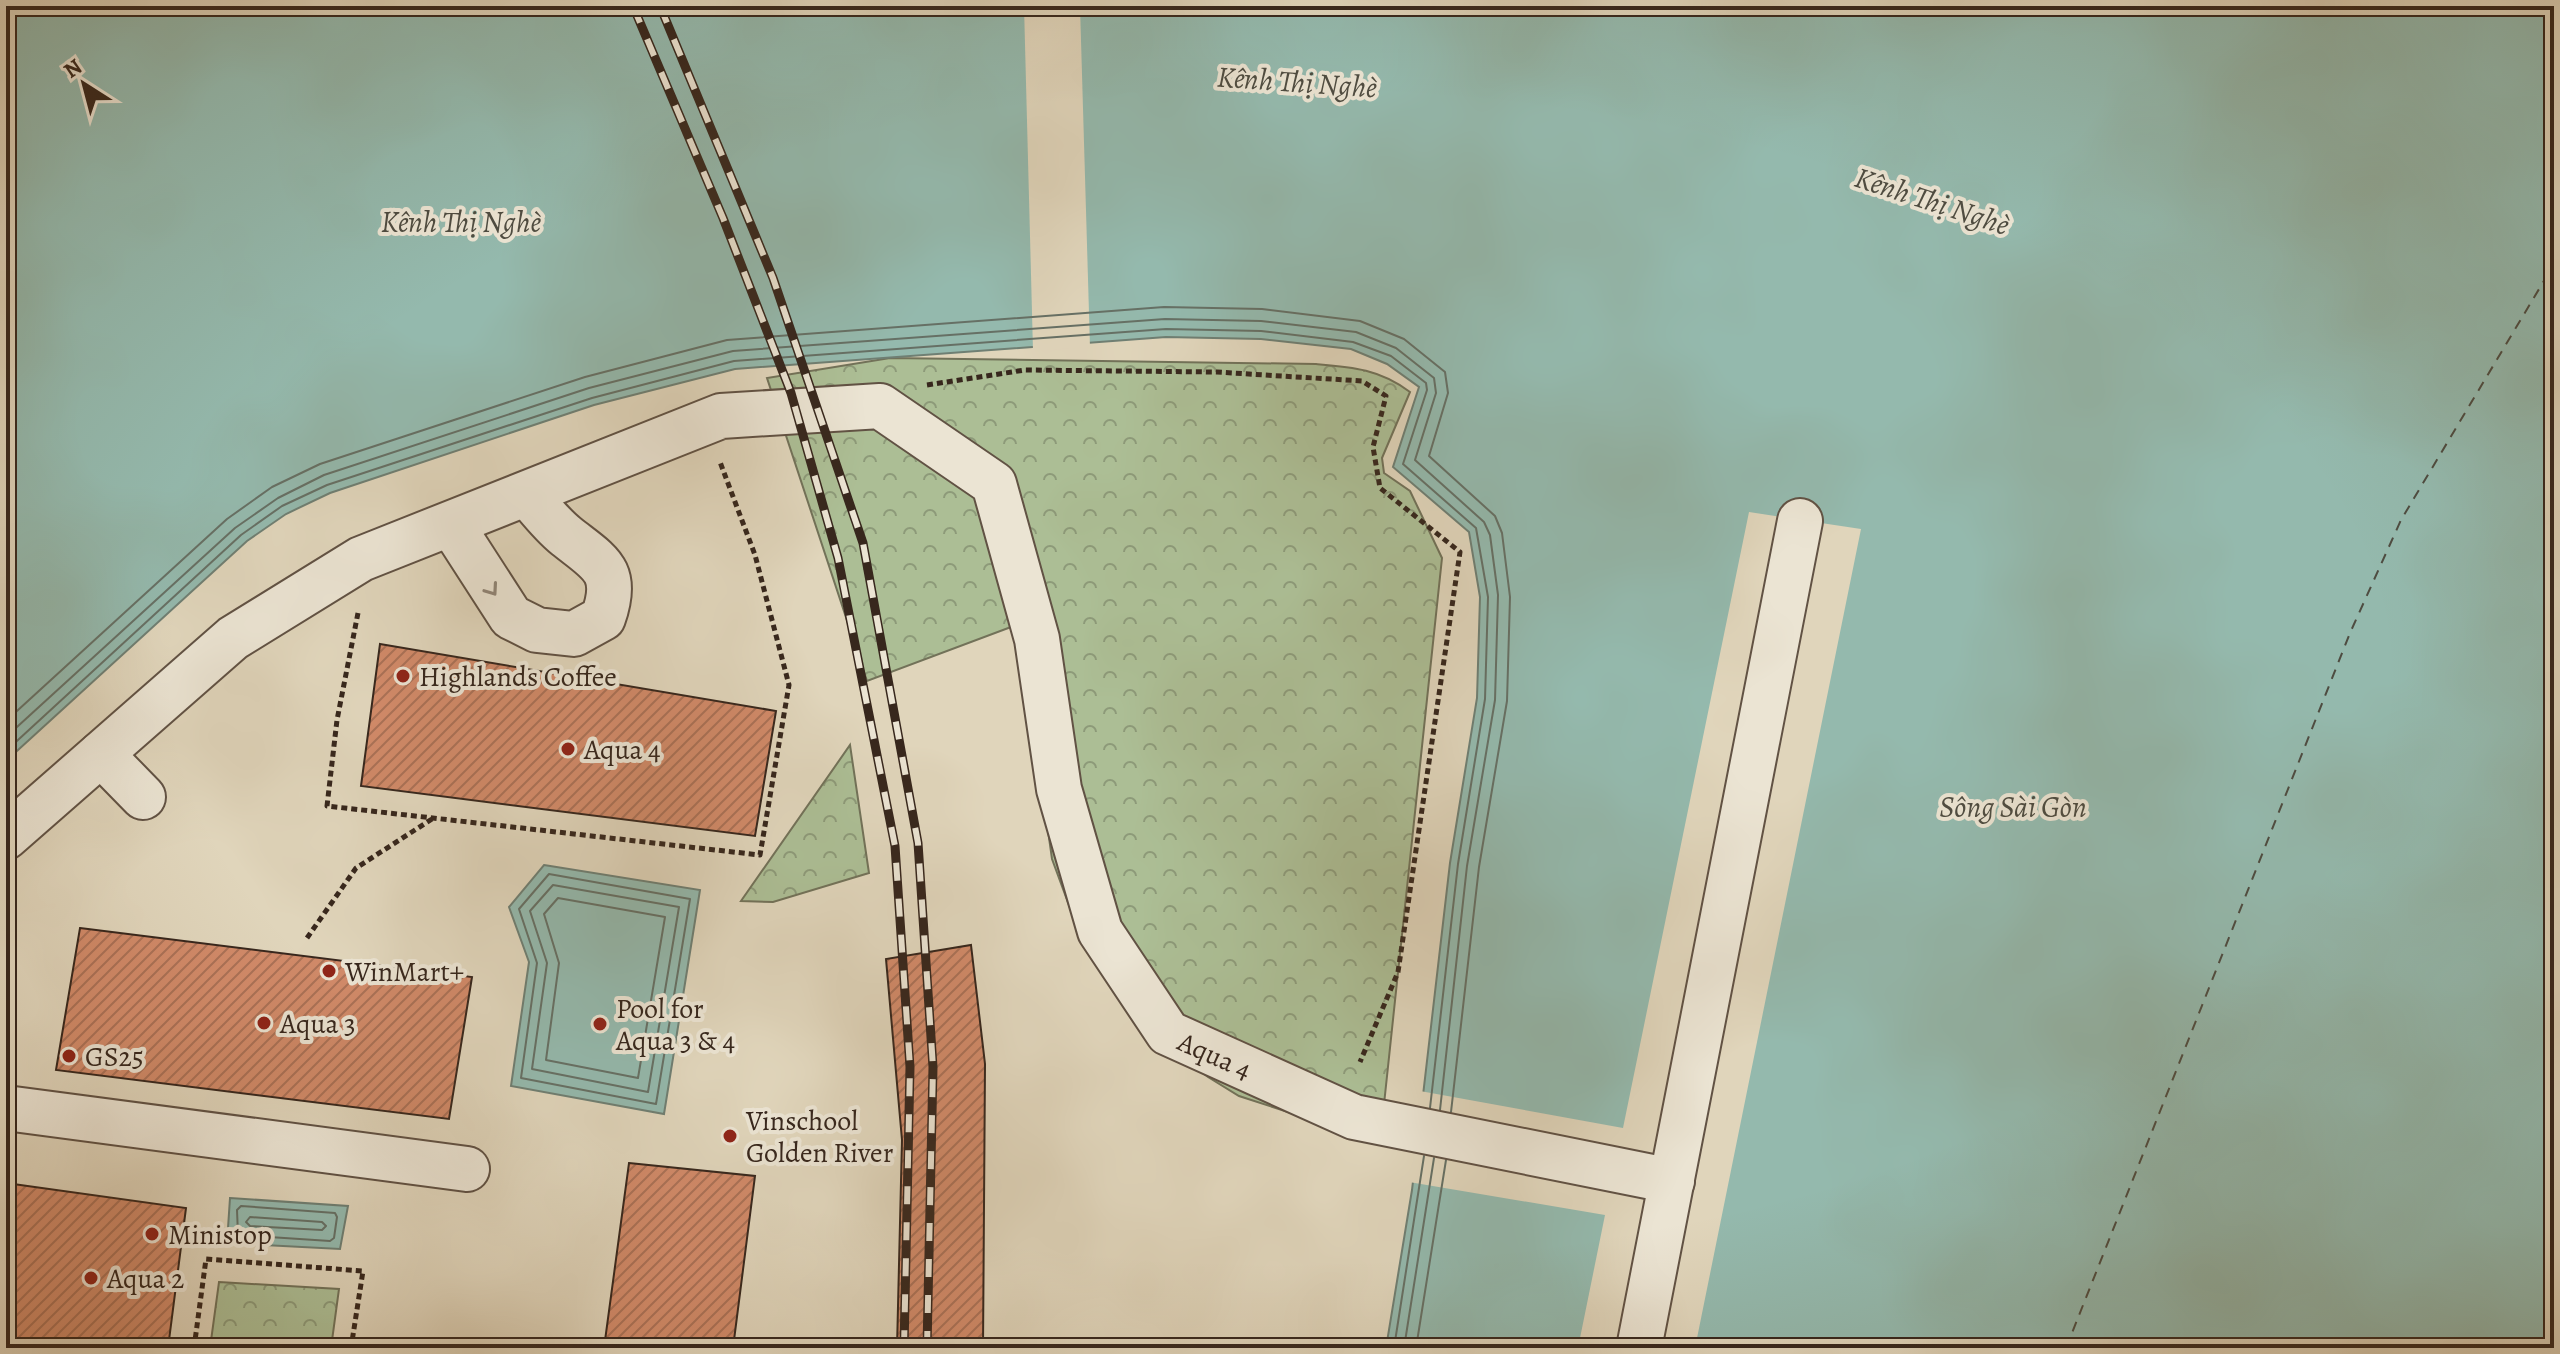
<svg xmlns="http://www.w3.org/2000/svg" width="2560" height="1354" viewBox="0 0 2560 1354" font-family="Alegreya,serif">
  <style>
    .forest { fill: url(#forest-crowns); stroke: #727259; stroke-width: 2 }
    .water { fill: #94b9ad; stroke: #6f7f73; stroke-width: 2 }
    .pier { fill: #e0d5bb }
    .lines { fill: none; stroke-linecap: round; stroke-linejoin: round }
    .shore { stroke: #667065; stroke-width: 2 }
    .ferry { stroke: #4e4c41; stroke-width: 2; stroke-dasharray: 10 8; stroke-linecap: butt }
    .building { fill: url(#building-hatch); stroke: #37271d; stroke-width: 2 }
    .minor-casing { stroke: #615244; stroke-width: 48 }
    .path { stroke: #37271d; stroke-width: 5; stroke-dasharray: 6 4; stroke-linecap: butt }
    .minor { stroke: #ebe4d3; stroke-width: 44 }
    .rail-casing { stroke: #37271d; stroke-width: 9 }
    .rail { stroke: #ebe4d3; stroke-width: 6; stroke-dasharray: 18; stroke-linecap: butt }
    .oneway { stroke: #918678 }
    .poi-dot { fill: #8f2418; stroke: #ebe4d3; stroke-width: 3 }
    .labels { text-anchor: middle; stroke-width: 8; stroke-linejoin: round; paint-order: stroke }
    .poi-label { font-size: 28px; fill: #37271d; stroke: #ebe4d3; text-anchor: start }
    .street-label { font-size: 28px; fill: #37271d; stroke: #ebe4d3 }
    .water-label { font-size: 30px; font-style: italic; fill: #4e4c41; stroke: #ebe4d3 }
  </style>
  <defs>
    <pattern id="forest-crowns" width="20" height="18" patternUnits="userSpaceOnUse" patternTransform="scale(2)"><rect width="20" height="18" fill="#acbe95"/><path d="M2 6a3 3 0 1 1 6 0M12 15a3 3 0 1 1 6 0" fill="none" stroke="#8d9a79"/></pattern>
    <pattern id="building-hatch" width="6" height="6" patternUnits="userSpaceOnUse" patternTransform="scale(2)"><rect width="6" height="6" fill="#d18a69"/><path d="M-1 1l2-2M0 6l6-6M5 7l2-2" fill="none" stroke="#aa7156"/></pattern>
  </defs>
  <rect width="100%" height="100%" fill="#e0d5bb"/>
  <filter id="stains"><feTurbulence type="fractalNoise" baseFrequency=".0025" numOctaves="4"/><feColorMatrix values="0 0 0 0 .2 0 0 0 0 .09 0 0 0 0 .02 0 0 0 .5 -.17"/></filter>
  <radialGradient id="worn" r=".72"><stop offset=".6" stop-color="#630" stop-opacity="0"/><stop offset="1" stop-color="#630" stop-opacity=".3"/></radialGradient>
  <g class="forest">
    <path d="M890 358 1316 364C1352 367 1380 369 1410 392L1382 458 1384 473 1410 491 1442 558 1380 1142 1239 1096 1208 1077 1169 1048 1084 946 1052 859 1019 624 867 681 767 378Z"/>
    <polygon points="850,745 869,873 773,902 741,901"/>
    <polygon points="219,1282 339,1289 331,1348 210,1348"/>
  </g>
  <g class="water">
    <polygon points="16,6 2554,6 2554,1348 1386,1348 1412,1190 1450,863 1477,698 1480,597 1469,532 1393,467 1419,387 1387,364 1351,349 1261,339 1166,337 735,369 594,405 330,493 286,514 247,541 6,761 6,30"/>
    <polygon points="544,865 700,890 664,1114 511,1086 529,962 509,907"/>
    <polygon points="230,1198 348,1206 340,1249 227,1243"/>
  </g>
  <g class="pier">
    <polygon points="1024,6 1080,6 1090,347 1033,351"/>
    <polygon points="1749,512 1861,529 1695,1348 1578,1348 1605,1215 1409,1182 1420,1091 1623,1128"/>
  </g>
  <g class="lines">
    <g class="shore">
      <polyline points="6,721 227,519 272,487 320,464 585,377 727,340 1164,307 1262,309 1360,321 1404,339 1445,372 1448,393 1429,456 1495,516 1502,533 1510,597 1507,701 1479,867 1451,1112"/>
      <polyline points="6,737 235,528 278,498 324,475 589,388 733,351 1165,319 1261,321 1356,332 1396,348 1434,378 1436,393 1415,460 1484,522 1490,535 1498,595 1495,700 1467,866 1440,1110"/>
      <polyline points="6,751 241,535 282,506 327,485 592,398 734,361 1166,329 1261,331 1353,342 1391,356 1426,383 1427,390 1403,464 1476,528 1488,597 1485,699 1458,864 1430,1108"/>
      <polygon points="549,874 690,899 656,1104 521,1078 537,963 519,909"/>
      <polygon points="553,885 679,907 648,1092 532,1069 547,963 530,911"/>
      <polygon points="558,898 665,917 638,1078 546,1060 559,963 544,914"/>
      <polygon points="241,1206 335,1213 337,1217 334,1238 330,1241 238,1235 237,1210"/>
      <polygon points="250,1217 322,1222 326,1226 322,1230 250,1226 246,1222"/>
      <polyline points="1394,1348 1424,1156"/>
      <polyline points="1404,1348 1434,1158"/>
      <polyline points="1416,1348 1446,1160"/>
    </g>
    <polyline class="ferry" points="2066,1348 2350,633 2401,520 2554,264"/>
  </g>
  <g class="building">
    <polygon points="380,644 776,711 755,836 361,786"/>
    <polygon points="80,928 472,977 449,1119 56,1070"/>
    <polygon points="971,945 985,1064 983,1348 897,1348 902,1140 886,959"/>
    <polygon points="629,1163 755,1176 733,1348 604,1348"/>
    <polygon points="6,1183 186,1208 168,1348 6,1348"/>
  </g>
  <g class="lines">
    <defs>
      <g id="minor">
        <path d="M451 524 511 617 537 630 574 634 603 618C620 570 600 563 566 536 551 524 539 508 527 494"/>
        <polyline points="101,754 143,797"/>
        <polyline points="6,837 233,638 361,559 721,416 880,406 994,484 1037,639 1059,789 1100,931 1168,1033 1354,1117 1672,1181"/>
        <polyline points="6,1108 467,1169"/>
        <polyline points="1639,1348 1800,521"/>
      </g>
    </defs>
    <use href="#minor" class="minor-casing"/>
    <g class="path">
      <polyline points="927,385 1025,370 1217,372 1362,381 1386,396 1373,447 1380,488 1460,552 1398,972 1360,1062"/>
      <polyline points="358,613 337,720 327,806 760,855 789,685 755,555 720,462"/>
      <polyline points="307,938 356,868 432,819"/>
      <polyline points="194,1348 206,1259 363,1271 351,1348"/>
    </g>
    <use href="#minor" class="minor"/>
    <defs>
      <g id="rail">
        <polyline points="633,6 723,218 791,393 838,558 895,846 910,1067 904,1348"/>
        <polyline points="660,6 773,278 863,543 918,843 933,1067 927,1348"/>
      </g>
    </defs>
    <use href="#rail" class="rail-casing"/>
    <use href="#rail" class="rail"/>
  </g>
  <defs><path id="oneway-chevron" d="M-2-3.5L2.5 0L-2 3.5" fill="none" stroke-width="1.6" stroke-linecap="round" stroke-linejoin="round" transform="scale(2)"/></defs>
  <use class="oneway" href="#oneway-chevron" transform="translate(492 590) rotate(55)"/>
  <g class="poi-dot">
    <circle cx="403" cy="676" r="8"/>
    <circle cx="568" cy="749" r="8"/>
    <circle cx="329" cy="971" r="8"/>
    <circle cx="264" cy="1023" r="8"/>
    <circle cx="600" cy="1024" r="8"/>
    <circle cx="69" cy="1056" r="8"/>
    <circle cx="730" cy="1136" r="8"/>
    <circle cx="152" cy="1234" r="8"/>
    <circle cx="91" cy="1278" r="8"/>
  </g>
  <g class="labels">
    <g class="poi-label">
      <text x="419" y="686">Highlands Coffee</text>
      <text x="584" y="759">Aqua 4</text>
      <text x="345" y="981">WinMart+</text>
      <text x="616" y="1018">Pool for<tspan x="616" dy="32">Aqua 3 &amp; 4</tspan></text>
      <text x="280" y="1033">Aqua 3</text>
      <text x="85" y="1066">GS25</text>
      <text x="746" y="1130">Vinschool<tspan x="746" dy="32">Golden River</tspan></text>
      <text x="168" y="1244">Ministop</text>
      <text x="107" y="1288">Aqua 2</text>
    </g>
    <g class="street-label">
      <text transform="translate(1215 1055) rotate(24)" y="10">Aqua 4</text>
    </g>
    <g class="water-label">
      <text transform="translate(1297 82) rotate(4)" y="10">Kênh Thị Nghè</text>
      <text transform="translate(1932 201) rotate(18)" y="10">Kênh Thị Nghè</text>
      <text x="461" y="232">Kênh Thị Nghè</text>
      <text x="2013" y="817">Sông Sài Gòn</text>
    </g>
  </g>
  <rect width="2560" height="1354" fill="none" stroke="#e0d5bb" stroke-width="32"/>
  <rect x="8" y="8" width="2544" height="1338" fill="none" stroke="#37271d" stroke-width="4"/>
  <rect x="16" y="16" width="2528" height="1322" fill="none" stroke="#37271d" stroke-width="2"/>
  <g transform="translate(84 84) rotate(324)" stroke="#ebe4d3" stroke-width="6" paint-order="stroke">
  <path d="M0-6L14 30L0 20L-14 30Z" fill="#37271d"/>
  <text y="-12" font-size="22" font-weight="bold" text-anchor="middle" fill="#37271d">N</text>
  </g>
  <rect width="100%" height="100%" filter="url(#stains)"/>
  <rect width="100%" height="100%" fill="url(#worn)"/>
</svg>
